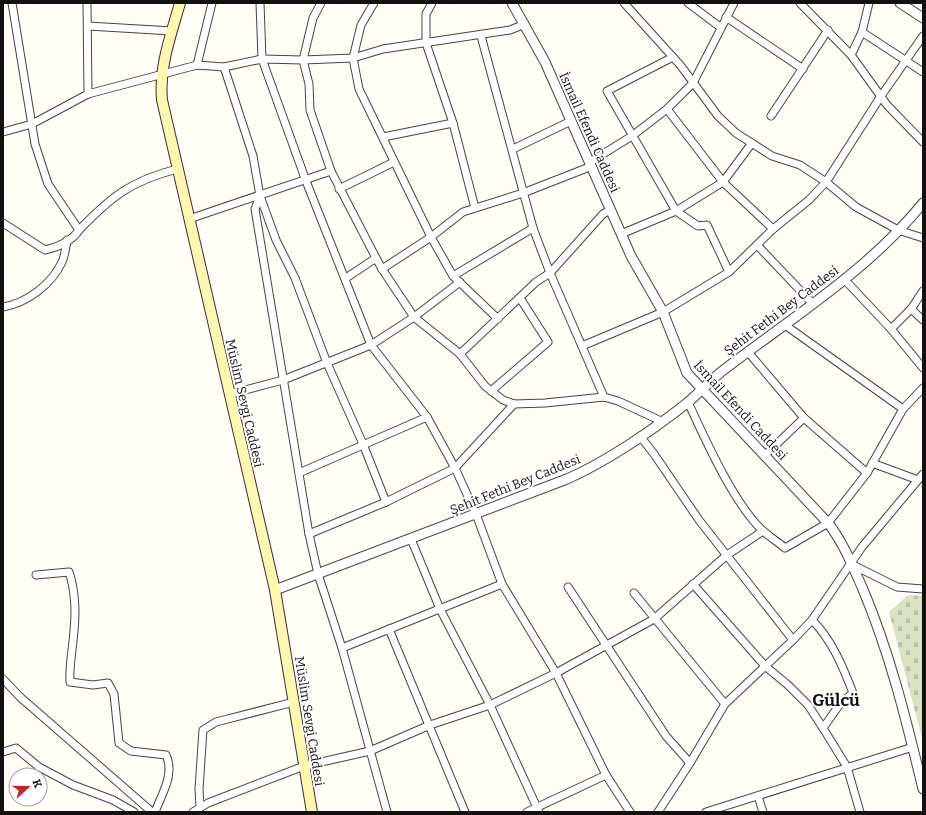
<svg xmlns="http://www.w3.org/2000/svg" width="926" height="815" viewBox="0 0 926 815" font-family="Bitter,serif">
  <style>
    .cemetery { fill: url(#cemetery-stones) }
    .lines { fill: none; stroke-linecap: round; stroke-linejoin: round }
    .minor-casing { stroke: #444; stroke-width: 9 }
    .tertiary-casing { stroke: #444; stroke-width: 11 }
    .secondary-casing { stroke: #333; stroke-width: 12 }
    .minor { stroke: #fff; stroke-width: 7 }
    .tertiary { stroke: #fff; stroke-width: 9 }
    .secondary { stroke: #fff6b0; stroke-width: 10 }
    .labels { text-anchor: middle; stroke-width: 4; stroke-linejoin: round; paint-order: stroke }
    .street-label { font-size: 13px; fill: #111; stroke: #fff }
    .district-label { font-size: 17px; font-weight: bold; fill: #111; stroke: #fff }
  </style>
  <defs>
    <pattern id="cemetery-stones" width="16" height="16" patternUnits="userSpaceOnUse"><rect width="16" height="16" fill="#d9e3c4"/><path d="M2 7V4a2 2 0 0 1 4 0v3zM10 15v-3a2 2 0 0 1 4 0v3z" fill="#b9c2a7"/></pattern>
  </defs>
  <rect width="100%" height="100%" fill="#fffdf5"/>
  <polygon class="cemetery" points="908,595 923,596 923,742 889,612"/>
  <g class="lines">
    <defs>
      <g id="minor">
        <polyline points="260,3 262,59 306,181 371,345 427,417 455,468 476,514 502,584 556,673 606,775 630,812"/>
        <polyline points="321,3 313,18 303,60 309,84 310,110 331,171 376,258"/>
        <polyline points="374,3 361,25 353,58 359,89 431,237 453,276 498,319"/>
        <polyline points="432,3 426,14 426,43 453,123 475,208"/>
        <polyline points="624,3 681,66 718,116 736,133 772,156 800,165 826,182 856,207 898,230 923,238"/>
        <polyline points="688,3 720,27"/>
        <polyline points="800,3 851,55 887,105 923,142"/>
        <polyline points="726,17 803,69"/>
        <polyline points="88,26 172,31"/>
        <polyline points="862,32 923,72"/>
        <polyline points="481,36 533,228 550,273 604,397"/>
        <polyline points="851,55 862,32 869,3"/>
        <polyline points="673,57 607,91 676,211 698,226 707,225 729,272"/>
        <polyline points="197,65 212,3"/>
        <polyline points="224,67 253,156 260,196 276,240 295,278 327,363 363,444 386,502"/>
        <polyline points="88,94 197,65 224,67 262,59 303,60 353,58 383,49 510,30 525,24"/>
        <polyline points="667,109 723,182 773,229"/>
        <polyline points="771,116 828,30"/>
        <polyline points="3,132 32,124 88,94 87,3"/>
        <polyline points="383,137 453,123"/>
        <polyline points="513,149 571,121"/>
        <polyline points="590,162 632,136 667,109 693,83 734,3"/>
        <polyline points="339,189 394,162"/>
        <polyline points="260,196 255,209 309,534 318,574 342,648 387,812"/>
        <polyline points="189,219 331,171"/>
        <path d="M3 223 45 250C58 247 72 241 79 230L48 184 35 144 12 3"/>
        <path d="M79 230C112 196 131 181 177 169"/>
        <polyline points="621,234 676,211 723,182 752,143"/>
        <polyline points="757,245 813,304"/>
        <polyline points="382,269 414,317 460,354 485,386 503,400 514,404 545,403 604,397 618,401 661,421"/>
        <polyline points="453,276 533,228"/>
        <polyline points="346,278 376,258 382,269 431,237 463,212 523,193 592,166"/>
        <polyline points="844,279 891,329 923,368"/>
        <path d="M3 307C27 303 52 284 62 262 65 255 66 247 67 240"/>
        <polyline points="911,309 923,320"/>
        <polyline points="785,325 903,409"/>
        <polyline points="891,329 911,309 923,291"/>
        <polyline points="582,346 663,312 729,272 773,229 809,200 826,182 881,96 923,36"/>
        <polyline points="748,352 804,418 867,473"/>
        <polyline points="460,354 536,282 550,273 603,214 610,210"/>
        <polyline points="491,391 548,342 520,298"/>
        <polyline points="230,394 283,380 371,345 414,317 460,282"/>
        <path d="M688 402C705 439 734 504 763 531 770 537 778 542 785 548L828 523 867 473 903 409 923 388"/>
        <polyline points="640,436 654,454 699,520 793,640"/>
        <polyline points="765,455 804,418"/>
        <polyline points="872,463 918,480"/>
        <polyline points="299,473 427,417"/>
        <polyline points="309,534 386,502 455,468 514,404"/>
        <polyline points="411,539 440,609 490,705 539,812"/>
        <polyline points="851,564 897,587 923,589"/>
        <path d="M36 575 69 572C75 589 76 612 74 630 73 648 69 664 70 682L93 685 108 683 114 694 119 743 131 751 166 755C175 774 162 794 155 812"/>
        <polyline points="693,584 765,666 788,685 808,705 823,728"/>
        <polyline points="568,587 666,736 690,763"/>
        <polyline points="634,593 725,704"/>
        <path d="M812 620C832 640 843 667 853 693L840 704 823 728 847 767 860 812"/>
        <polyline points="389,629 465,812"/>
        <polyline points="342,648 502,584"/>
        <polyline points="3,679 20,697 152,812"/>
        <polyline points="3,752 16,748 39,767 73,785 113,800 134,812"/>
        <polyline points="758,796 763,812"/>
        <polyline points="200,807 199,789 203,730 216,722 294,702"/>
        <polyline points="193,812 208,803 304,766 370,751 430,725 490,705 556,673 654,619 727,555 763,531"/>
        <polyline points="527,812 606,775"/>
        <polyline points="658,812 690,763 725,704 793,640 812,620 862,547 923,474"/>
        <polyline points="706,812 913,747"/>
      </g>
      <g id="tertiary">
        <path d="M512 3 545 62 631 256 663 312 687 373 828 523C843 542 852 565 862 587 890 653 906 719 923 789"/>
        <polyline points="900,3 923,18"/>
        <path d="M275 590 567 479C606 462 653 430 687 403 699 393 709 382 721 372 790 319 868 271 923 203"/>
      </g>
      <path id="secondary" d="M180 3C171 35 159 66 162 100L275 590 312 812"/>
    </defs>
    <use href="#minor" class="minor-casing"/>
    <use href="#tertiary" class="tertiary-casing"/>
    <use href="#secondary" class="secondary-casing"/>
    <use href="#minor" class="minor"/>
    <use href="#tertiary" class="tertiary"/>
    <use href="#secondary" class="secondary"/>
  </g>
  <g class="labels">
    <g class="street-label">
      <text transform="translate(590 132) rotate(66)" y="5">İsmail Efendi Caddesi</text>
      <text transform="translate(781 310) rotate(-37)" y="5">Şehit Fethi Bey Caddesi</text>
      <text transform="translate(245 403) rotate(77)" y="5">Müslim Sevgi Caddesi</text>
      <text transform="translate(741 410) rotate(47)" y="5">İsmail Efendi Caddesi</text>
      <text transform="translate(515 484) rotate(-22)" y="5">Şehit Fethi Bey Caddesi</text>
      <text transform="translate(310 721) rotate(81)" y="5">Müslim Sevgi Caddesi</text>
    </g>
    <g class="district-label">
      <text x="836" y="706">Gülcü</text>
    </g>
  </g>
  <rect width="926" height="815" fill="none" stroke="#111111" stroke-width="8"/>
  <g transform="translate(28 787) rotate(69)"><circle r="19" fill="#ffffff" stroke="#a0a0a0"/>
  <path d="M0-3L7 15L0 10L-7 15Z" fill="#c4262e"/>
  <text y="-6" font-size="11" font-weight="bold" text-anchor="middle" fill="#111111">K</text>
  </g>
</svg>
